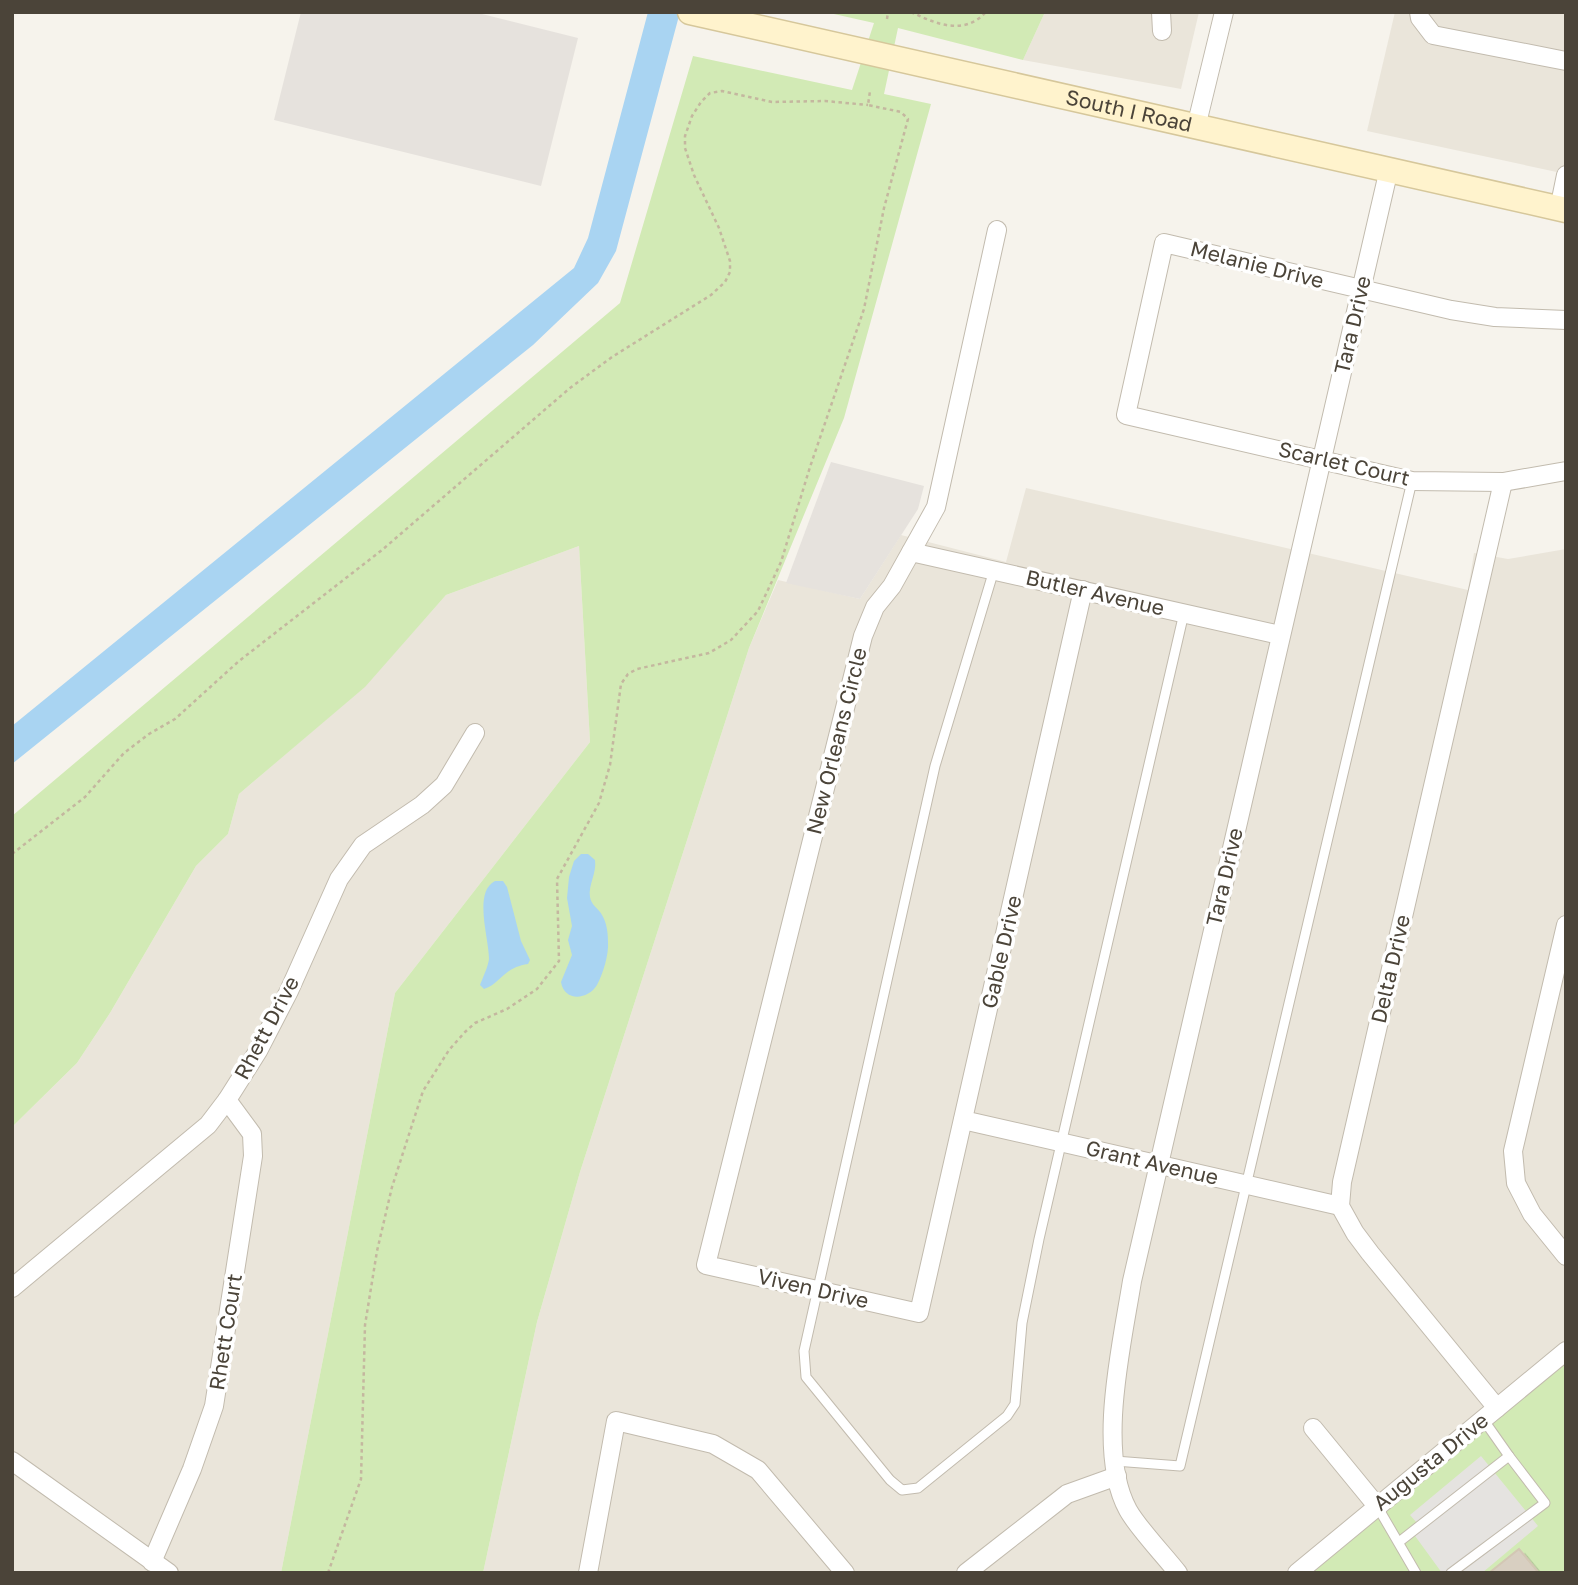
<svg xmlns="http://www.w3.org/2000/svg" width="1578" height="1585" viewBox="0 0 1578 1585" font-family="'Golos Text',sans-serif">
  <style>
    .residential { fill: #eae5da }
    .industrial { fill: #e6e2dd }
    .green { fill: #d2eab5 }
    .parking { fill: #e5e3e0 }
    .water { fill: #a9d4f2 }
    .building { fill: #d8cfc1; stroke: #d3c7b4; stroke-width: 2; filter: url(#shadow) }
    .lines { fill: none; stroke-linecap: round; stroke-linejoin: round }
    .lane-casing { stroke: #c2bbae; stroke-width: 11 }
    .street-casing { stroke: #c2bbae; stroke-width: 20 }
    .secondary-casing { stroke: #d6c79b; stroke-width: 27 }
    .path { stroke: #c4b79f; stroke-width: 2.5; stroke-dasharray: 3.5 3.5; stroke-linecap: butt }
    .lane { stroke: #fff; stroke-width: 9 }
    .street { stroke: #fff; stroke-width: 18 }
    .secondary { stroke: #fff3cd; stroke-width: 24 }
    .labels { text-anchor: middle; stroke-width: 7; stroke-linejoin: round; paint-order: stroke }
    .street-label { font-size: 21px; fill: #4b4439; stroke: #fff }
  </style>
  <defs>
    <filter id="shadow"><feDropShadow dx="5.5" dy="5.5" stdDeviation="0" flood-color="#0004"/></filter>
  </defs>
  <rect width="100%" height="100%" fill="#f6f3ec"/>
  <g class="residential">
    <polygon points="1045,12 1199,12 1181,89 1023,60"/>
    <polygon points="1395,12 1566,12 1566,174 1367,131"/>
    <polygon points="1026,488 1468,590 1474,553 1508,559 1566,549 1566,1363 1312,1573 483,1573 537,1322 580,1172 749,648 778,580 860,599 901,535 1006,562"/>
    <polygon points="579,546 590,742 395,993 281,1573 12,1573 12,1127 77,1063 110,1013 196,866 228,834 239,794 364,687 446,595"/>
  </g>
  <g class="industrial">
    <polygon points="301,12 474,12 578,38 541,186 274,120"/>
    <polygon points="831,462 924,486 918,509 860,599 786,583"/>
  </g>
  <g class="green">
    <polygon points="825,12 1045,12 1023,60 898,28 884,94 931,104 844,418 749,648 580,1172 537,1322 483,1573 281,1573 395,993 590,742 579,546 446,595 365,687 239,794 228,834 196,866 110,1013 77,1063 12,1127 12,816 620,303 693,56 852,90 874,23"/>
    <polygon points="1566,1363 1566,1573 1312,1573"/>
  </g>
  <polygon class="parking" points="1481,1456 1538,1526 1482,1573 1442,1573 1410,1529 1417,1523 1410,1515"/>
  <g class="water">
    <polygon points="648,12 680,12 616,251 598,283 533,345 12,764 12,726 574,268 588,238"/>
    <path d="M581 854H588L595 860C597 873 588 885 590 897 591 905 599 909 602 915 607 923 608 934 608 942 609 954 603 974 597 985 588 1000 564 1002 561 982L572 955 568 940 572 926 567 898 569 877 574 861Z"/>
    <path d="M495 881H503L507 887 521 941 530 960 528 964C502 968 502 983 484 989L480 985C483 977 488 967 489 959 489 938 473 892 495 881Z"/>
  </g>
  <polygon class="building" points="1519,1549 1539,1573 1489,1573"/>
  <g class="lines">
    <defs>
      <g id="lane">
        <polyline points="994,570 935,766 804,1351 806,1377 890,1480 902,1490 918,1488 1007,1416 1015,1404 1022,1323 1039,1239 1184,613"/>
        <polyline points="1483,1419 1509,1456"/>
        <polyline points="1115,1461 1180,1466 1412,481"/>
        <polyline points="1377,1506 1416,1573"/>
        <polyline points="1399,1542 1509,1456 1545,1503 1451,1573"/>
      </g>
      <g id="street">
        <polyline points="1161,12 1162,31"/>
        <polyline points="1419,12 1420,18 1433,35 1566,61"/>
        <polyline points="1196,127 1224,12"/>
        <polyline points="1559,209 1566,175"/>
        <polyline points="997,230 936,507 892,586 875,607 863,636 706,1265 919,1313 1083,590"/>
        <polyline points="1566,320 1495,317 1451,310 1164,243 1126,415 1412,481 1503,482 1566,471"/>
        <polyline points="911,552 1280,635"/>
        <polyline points="1566,925 1513,1151 1516,1183 1532,1214 1566,1256"/>
        <polyline points="963,1120 1340,1206"/>
        <polyline points="12,1288 208,1125 227,1100 258,1051 289,991 339,879 363,845 422,805 444,785 475,733"/>
        <polyline points="1497,1408 1370,1253 1355,1233 1340,1206 1342,1182 1503,482"/>
        <polyline points="1313,1428 1377,1506"/>
        <polyline points="12,1461 169,1573"/>
        <polyline points="152,1562 192,1469 214,1406 253,1156 252,1134 227,1100"/>
        <polyline points="588,1573 616,1421 713,1444 758,1470 845,1573"/>
        <polyline points="966,1573 1067,1494 1117,1476"/>
        <path d="M1178 1573C1164 1555 1138 1528 1128 1510 1096 1452 1122 1344 1132 1281L1389 169"/>
        <polyline points="1297,1573 1566,1351"/>
      </g>
      <g id="secondary">
        <path id="s1" d="M690 12 1566 210"/>
      </g>
    </defs>
    <use href="#lane" class="lane-casing"/>
    <use href="#street" class="street-casing"/>
    <use href="#secondary" class="secondary-casing"/>
    <g class="path">
      <path d="M911 12C936 24 964 36 986 12"/>
      <polyline points="887,19 888,12"/>
      <polyline points="12,854 85,797 124,753 149,734 175,719 239,661 382,550 570,388 612,357 711,295 725,282 730,272 730,261 719,228 694,175 685,148 685,136 692,116 701,102 710,93 722,91 772,102 825,101 868,105"/>
      <polyline points="328,1573 361,1479 365,1325 377,1251 392,1187 423,1091 449,1050 465,1032 475,1023 507,1009 537,989 559,961 557,879 599,803 610,765 621,684 628,674 637,669 709,653 731,640 758,611 781,562 810,467 864,309 884,208 908,119 901,112 868,105 870,91"/>
    </g>
    <use href="#lane" class="lane"/>
    <use href="#street" class="street"/>
    <use href="#secondary" class="secondary"/>
  </g>
  <g class="labels">
    <g class="street-label">
      <text dy="7" stroke="none"><textPath href="#s1" startOffset="450">South I Road</textPath></text>
      <text transform="translate(1257 265) rotate(14)" y="7">Melanie Drive</text>
      <text transform="translate(1353 325) rotate(-77)" y="7">Tara Drive</text>
      <text transform="translate(1344 464) rotate(13)" y="7">Scarlet Court</text>
      <text transform="translate(1095 593) rotate(13)" y="7">Butler Avenue</text>
      <text transform="translate(837 741) rotate(-76)" y="7">New Orleans Circle</text>
      <text transform="translate(1225 877) rotate(-77)" y="7">Tara Drive</text>
      <text transform="translate(1002 952) rotate(-77)" y="7">Gable Drive</text>
      <text transform="translate(1391 969) rotate(-77)" y="7">Delta Drive</text>
      <text transform="translate(267 1028) rotate(-62)" y="7">Rhett Drive</text>
      <text transform="translate(1152 1163) rotate(13)" y="7">Grant Avenue</text>
      <text transform="translate(813 1289) rotate(13)" y="7">Viven Drive</text>
      <text transform="translate(226 1332) rotate(-81)" y="7">Rhett Court</text>
      <text transform="translate(1431 1462) rotate(-39)" y="7">Augusta Drive</text>
    </g>
  </g>
  <rect width="1578" height="1585" fill="none" stroke="#4b4439" stroke-width="28"/>
</svg>
